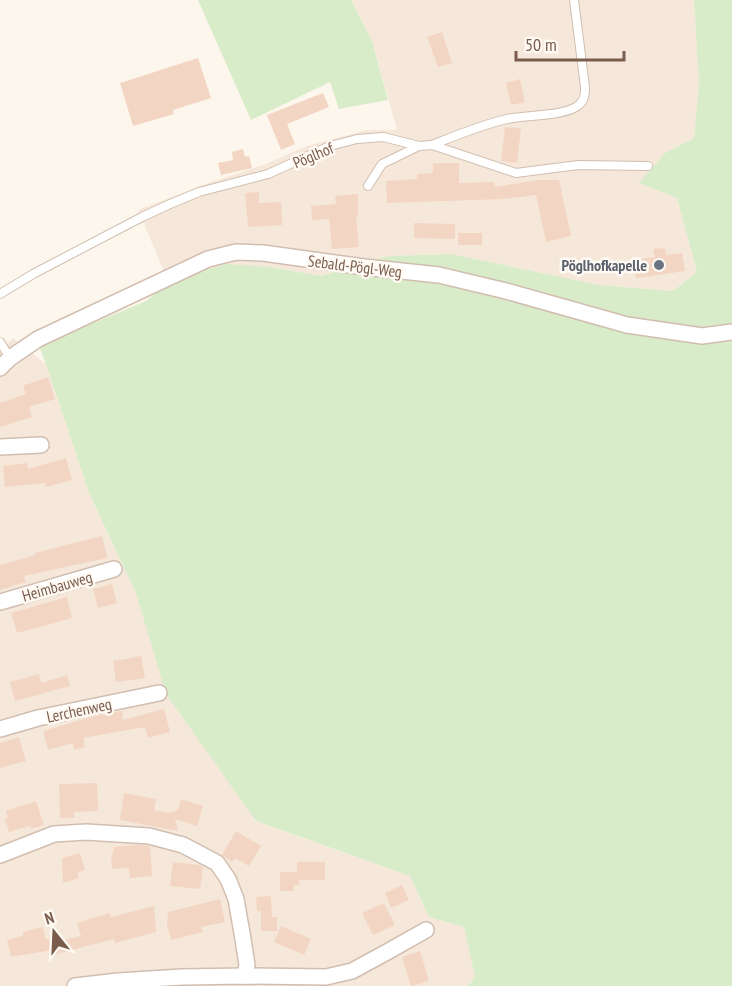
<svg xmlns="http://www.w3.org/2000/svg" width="732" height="986" viewBox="0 0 732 986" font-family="'PT Sans Narrow',sans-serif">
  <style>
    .residential { fill: #f5e8da }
    .green { fill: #d8ecc9 }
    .building { fill: #f3d5c3 }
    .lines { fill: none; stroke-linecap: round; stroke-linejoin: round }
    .service-casing { stroke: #d1beb0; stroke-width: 10 }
    .minor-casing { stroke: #d1beb0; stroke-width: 18 }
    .service { stroke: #fff; stroke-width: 8 }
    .minor { stroke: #fff; stroke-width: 15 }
    .worship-dot { fill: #6b7280; stroke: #fffaf3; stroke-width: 2 }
    .labels { text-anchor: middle; stroke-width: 5; stroke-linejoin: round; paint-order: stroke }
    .street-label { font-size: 16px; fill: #7a5c4d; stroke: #fffaf3 }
    .worship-label { font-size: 16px; font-weight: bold; fill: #5b616d; stroke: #fffaf3; text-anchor: end }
  </style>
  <rect width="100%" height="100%" fill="#fdf6ec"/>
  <g class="residential">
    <polygon points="351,0 694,0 699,85 694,138 665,153 640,183 677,198 697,272 673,291 599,285 451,254 388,256 321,276 271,267 198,272 169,283 138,210 208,183 263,165 307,146 367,130 397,130 372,41"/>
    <polygon points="13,338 46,364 89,493 136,593 255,821 410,876 429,917 464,927 475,977 468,986 0,986 0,351"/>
  </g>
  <g class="green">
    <polygon points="198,0 351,0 372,41 388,100 339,109 330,82 251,120"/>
    <polygon points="694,0 732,0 732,986 468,986 475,977 464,927 429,917 410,876 256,821 166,694 136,593 89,493 46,364 39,346 146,301 169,283 198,272 227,264 271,267 321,276 388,256 451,254 599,285 673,291 697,272 677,198 639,183 665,153 694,138 699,85"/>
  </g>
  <g class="building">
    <polygon points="442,32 452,63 438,67 427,37"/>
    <polygon points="198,58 211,98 173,110 174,114 133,126 120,83"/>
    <polygon points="520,79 525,102 511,105 506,83"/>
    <polygon points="323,93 329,107 287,124 295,144 281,150 267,115"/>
    <polygon points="505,127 521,128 517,163 501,161"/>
    <polygon points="243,149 245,157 249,156 252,168 221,175 218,163 233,160 232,152"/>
    <polygon points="433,163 459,163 459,183 494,182 494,187 539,180 559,180 571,236 546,242 536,195 504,199 387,203 386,181 417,179 417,174 433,173"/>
    <polygon points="259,192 259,203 281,202 282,225 248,227 245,193"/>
    <polygon points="358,194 358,217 356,217 359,247 332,249 329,219 312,220 311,206 336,204 335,196"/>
    <polygon points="414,223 455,224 455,239 414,238"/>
    <rect x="458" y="233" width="24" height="12"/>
    <polygon points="665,248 666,255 682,253 685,271 636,278 634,260 655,257 653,249"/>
    <polygon points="48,377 55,399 29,407 32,417 0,427 0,403 26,394 23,386"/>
    <polygon points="66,458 72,480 46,487 45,483 5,487 3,466 27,463 28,469"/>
    <polygon points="102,536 107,558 24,576 26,582 0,590 0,565 35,555 35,553"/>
    <polygon points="112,584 117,603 98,608 93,589"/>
    <polygon points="67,597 72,618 17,633 11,613"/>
    <polygon points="141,656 145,678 116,682 113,661"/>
    <polygon points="39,674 41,683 67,675 70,686 15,701 10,682"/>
    <polygon points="164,709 170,732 148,738 145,727 83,738 85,747 74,750 73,743 48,750 43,731 91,717 122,711 123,720"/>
    <polygon points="19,737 26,761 0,768 0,743"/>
    <polygon points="97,783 98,811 74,812 74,818 60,818 59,784"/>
    <polygon points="124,793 156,799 154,810 170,813 178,810 181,799 203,806 197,826 175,819 178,831 120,820"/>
    <polygon points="36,801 44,825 31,829 30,826 9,832 5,819 8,817 6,811"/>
    <polygon points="236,831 261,846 249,866 235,858 232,862 222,855"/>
    <polygon points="136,845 150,846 152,876 130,878 129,868 112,869 111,860 114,847"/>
    <polygon points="80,853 85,870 77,872 79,878 63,883 62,858"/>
    <polygon points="173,862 199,865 203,867 200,889 170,886"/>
    <polygon points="297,862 325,862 325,880 299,880 299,885 294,885 294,891 280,891 280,872 297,872"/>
    <polygon points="402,885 409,900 391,908 385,893"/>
    <polygon points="271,896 272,917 277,917 277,931 261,931 261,911 257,911 256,897"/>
    <polygon points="220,899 225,922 201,927 203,932 171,940 167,924 168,912"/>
    <polygon points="384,903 395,925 373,935 362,913"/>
    <polygon points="154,906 156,932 115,943 114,939 53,955 52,950 11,957 7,940 23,936 23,932 43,927 45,938 56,942 81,936 77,923 109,913 111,917"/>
    <polygon points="281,926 311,939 304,955 274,942"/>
    <polygon points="420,951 429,981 411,986 402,957"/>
  </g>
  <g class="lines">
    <defs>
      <g id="service">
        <path d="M432 145C457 135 481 125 507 119 525 115 562 116 576 107 584 102 585 96 585 87L574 0"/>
        <polyline points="368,186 382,164 419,146"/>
        <polyline points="0,294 33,274 142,217 170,204 199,192 268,174 330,146 357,139 383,137 419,146 432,145 516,173 578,165 648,166"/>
        <polyline points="0,342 10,358"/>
      </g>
      <g id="minor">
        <polyline points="0,368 10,358 38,339 208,259 236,252 263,253 364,267 439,275 506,291 627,325 702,336 732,332"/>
        <polyline points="0,447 41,445"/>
        <polyline points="0,602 114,569"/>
        <polyline points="0,729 38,718 159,693"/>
        <polyline points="0,855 54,834 86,832 149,836 183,845 217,863 228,879 236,899 243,939 247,965 245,976"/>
        <polyline points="75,986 118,981 182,977 245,976 326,977 352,971 387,952 426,930"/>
      </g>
    </defs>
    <use href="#service" class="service-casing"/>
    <use href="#minor" class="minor-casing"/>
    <use href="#service" class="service"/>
    <use href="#minor" class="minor"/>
  </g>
  <circle class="worship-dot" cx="659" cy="265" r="6"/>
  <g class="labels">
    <g class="street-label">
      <text transform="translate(313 155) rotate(-23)" y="6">Pöglhof</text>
      <text transform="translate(355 266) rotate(7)" y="6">Sebald-Pögl-Weg</text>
      <text transform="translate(57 586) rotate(-16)" y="6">Heimbauweg</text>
      <text transform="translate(79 710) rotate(-12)" y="6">Lerchenweg</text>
    </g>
    <g class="worship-label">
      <text x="647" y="271">Pöglhofkapelle</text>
    </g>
  </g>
  <g transform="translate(54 932) rotate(342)" stroke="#fffaf3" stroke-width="4.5" paint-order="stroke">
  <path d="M0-4.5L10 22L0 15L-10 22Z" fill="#7a5c4d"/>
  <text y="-9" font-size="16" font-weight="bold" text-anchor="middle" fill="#7a5c4d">N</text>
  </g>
  <path d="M516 51v9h108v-9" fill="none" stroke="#7a5c4d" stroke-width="3"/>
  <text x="525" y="51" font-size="18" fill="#7a5c4d" stroke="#fffaf3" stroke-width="4.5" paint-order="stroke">50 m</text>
</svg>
